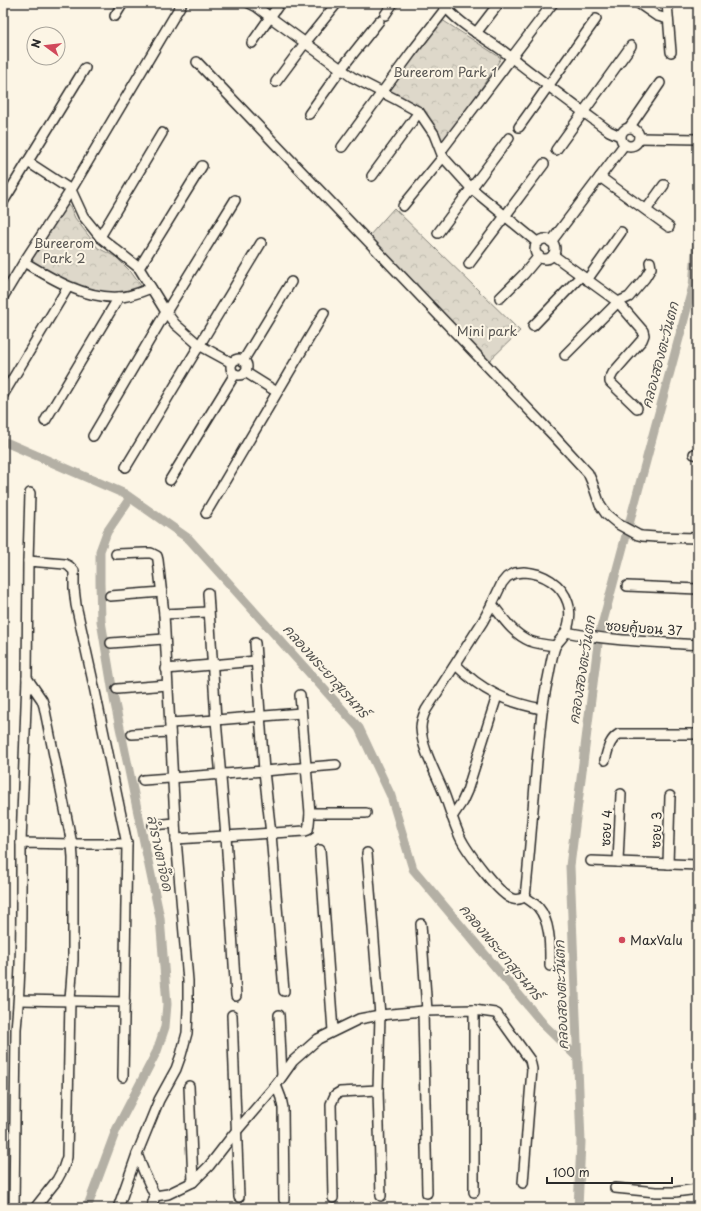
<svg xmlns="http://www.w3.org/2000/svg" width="701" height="1211" viewBox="0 0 701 1211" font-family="'Playpen Sans','Playpen Sans Thai',sans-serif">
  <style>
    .park { fill: url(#park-crowns); stroke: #84827a }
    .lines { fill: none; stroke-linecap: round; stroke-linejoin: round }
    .canal { stroke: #b4b0a5; stroke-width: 9 }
    .minor-casing { stroke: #2b2b2b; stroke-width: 12 }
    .minor { stroke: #fcf5e5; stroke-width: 9 }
    .poi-dot { fill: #d1495b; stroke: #fcf5e5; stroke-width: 1.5 }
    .labels { text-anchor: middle; stroke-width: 4; stroke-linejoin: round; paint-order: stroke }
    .park-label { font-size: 13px; fill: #585653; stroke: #fcf5e5 }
    .street-label { font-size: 13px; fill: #2b2b2b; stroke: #fcf5e5 }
    .poi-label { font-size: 13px; fill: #2b2b2b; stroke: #fcf5e5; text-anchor: start }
    .water-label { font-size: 14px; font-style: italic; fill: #545350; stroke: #fcf5e5 }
  </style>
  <defs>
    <pattern id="park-crowns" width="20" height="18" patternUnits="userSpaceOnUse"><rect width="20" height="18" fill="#ded8ca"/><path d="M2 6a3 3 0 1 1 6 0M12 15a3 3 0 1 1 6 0" fill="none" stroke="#bfbaae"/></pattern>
  </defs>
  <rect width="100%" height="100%" fill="#fcf5e5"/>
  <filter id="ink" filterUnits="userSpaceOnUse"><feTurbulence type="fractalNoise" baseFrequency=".025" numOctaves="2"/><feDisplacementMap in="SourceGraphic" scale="8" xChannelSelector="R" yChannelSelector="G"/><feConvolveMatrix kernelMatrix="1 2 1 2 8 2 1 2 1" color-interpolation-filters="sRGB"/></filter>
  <g filter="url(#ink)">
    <g class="park">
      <polygon points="436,16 501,58 444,145 421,108 382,89"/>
      <polygon points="62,205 70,206 75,218 98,248 116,257 131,272 143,289 121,295 69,284 49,274 28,259"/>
      <polygon points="394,208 520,331 486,364 369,236"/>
    </g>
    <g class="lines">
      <g class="canal">
        <polyline points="3,441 125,494 189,539 359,728 391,796 413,869 545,1026 578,1058"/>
        <polyline points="87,1208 116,1130 157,1051 165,1027 167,1004 160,918 114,699 101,621 100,582 100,551 107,532 130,498"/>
        <polyline points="578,1208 581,1142 570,866 599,636 693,286 698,226"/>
      </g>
      <defs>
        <g id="minor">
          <polyline points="182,3 71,190 83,216 92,227 100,237 139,268 166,312 175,324 199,345 232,363"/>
          <polyline points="249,3 257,7 270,17 352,77 399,101 419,112 434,134 443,157 471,188 538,243"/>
          <path d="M443 3C454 21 485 38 503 51 535 76 568 101 601 125L609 131 620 136"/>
          <polyline points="638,3 657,16 668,19"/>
          <polyline points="667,3 671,52"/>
          <polyline points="385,15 393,3"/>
          <polyline points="115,16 123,3"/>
          <polyline points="476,33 499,3"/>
          <polyline points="252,43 280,3"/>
          <polyline points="197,62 553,435 588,473 592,482 600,505 606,514 618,524 638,535 642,536 656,537 698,538"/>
          <polyline points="276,82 305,43 337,3"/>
          <polyline points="309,114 341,69 379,21"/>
          <polyline points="519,127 596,19"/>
          <circle cx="630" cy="137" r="9"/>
          <polyline points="629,128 660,83"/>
          <polyline points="639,138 698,139"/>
          <polyline points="342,147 411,53 446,8"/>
          <polyline points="556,150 631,46"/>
          <polyline points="441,151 553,3"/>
          <polyline points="372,176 419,112"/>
          <polyline points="600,177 669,227"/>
          <polyline points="3,202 85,68"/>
          <polyline points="403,206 443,157"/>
          <polyline points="646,210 664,185"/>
          <polyline points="438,233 509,138"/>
          <polyline points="100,237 162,133"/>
          <circle cx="545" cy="249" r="10"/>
          <polyline points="551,242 624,145"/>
          <polyline points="553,255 618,302 629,297 645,278 651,268 650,262"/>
          <path d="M24 262C52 279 85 299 119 297 130 297 141 292 151 288"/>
          <polyline points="469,264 544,164"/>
          <polyline points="139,268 202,166"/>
          <polyline points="587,280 621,232"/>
          <polyline points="3,297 24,262 71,190 28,162"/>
          <polyline points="500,298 524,274 539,256"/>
          <polyline points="533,326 581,276"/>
          <polyline points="565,355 618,302 643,331 644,335 642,340 613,373 610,379 610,382 637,408"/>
          <circle cx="239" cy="367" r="8"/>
          <polyline points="243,361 291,282"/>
          <polyline points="245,372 277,392"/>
          <polyline points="3,395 68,287"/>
          <polyline points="45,421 119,297"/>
          <polyline points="93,436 166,312 235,200"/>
          <polyline points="694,454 698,455"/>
          <polyline points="126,467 261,243"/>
          <polyline points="170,480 235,374"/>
          <polyline points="206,513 324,313"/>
          <polyline points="116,554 146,553 151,553 157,556 158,560 164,614 176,839 188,981 188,1009 187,1033 181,1055 176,1069 159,1100 137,1154 144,1172 155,1196 168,1194 193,1182 209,1166 233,1135 276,1085 293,1061 318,1039 359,1019 380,1015 423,1011 474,1010 495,1013 497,1014 530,1060 532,1069 523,1183"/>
          <polyline points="28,561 30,493"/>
          <path d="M524 572C543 573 562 584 568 603 571 611 570 625 565 633 563 638 557 642 555 647 551 658 550 671 547 683 541 709 540 735 537 761 533 807 530 852 525 897 521 899 517 900 513 899 500 896 466 850 460 837 453 822 449 806 443 791 435 771 422 749 421 728 421 721 423 716 426 710L483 621 492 604 502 583 507 577 515 573Z"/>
          <polyline points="627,586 698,589"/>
          <polyline points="208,593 216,720 226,836 236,996"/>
          <polyline points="110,596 162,592"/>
          <path d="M492 604C503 618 513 634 530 641 538 644 547 645 555 646"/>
          <polyline points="164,614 208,612"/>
          <path d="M566 632C609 641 654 642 698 645"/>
          <polyline points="111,643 164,639"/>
          <path d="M456 665C482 691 506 702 542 709"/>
          <polyline points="166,669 256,661"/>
          <polyline points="27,678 42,700 44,706 72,844 73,858 73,960 70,1000 67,1157 63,1169 57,1180 35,1208"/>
          <polyline points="117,689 167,685"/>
          <polyline points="170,723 216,720 301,713"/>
          <polyline points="132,734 170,732"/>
          <path d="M605 760C608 750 609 740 619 734H698"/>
          <polyline points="143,780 264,771 255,643"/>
          <polyline points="310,813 366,813"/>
          <polyline points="452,817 462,802 467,791 497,696"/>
          <polyline points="153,825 175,823"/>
          <polyline points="176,839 305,831 308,830 309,824 310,813 300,695"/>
          <polyline points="21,843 27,678 28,561 65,564 69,566 74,571 74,588 76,605 92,677 127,844"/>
          <polyline points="320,850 333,1031"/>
          <polyline points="367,853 380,1015 378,1090 381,1196"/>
          <polyline points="591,861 698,865"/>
          <polyline points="618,862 621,794"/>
          <polyline points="668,864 670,796"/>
          <path d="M525 897C529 900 534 903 538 907 551 922 550 947 550 966"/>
          <polyline points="421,924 427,1011"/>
          <polyline points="284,991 271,834 264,771 336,765"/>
          <polyline points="19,1000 125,1002"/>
          <polyline points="423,1011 427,1193"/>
          <polyline points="232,1015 239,1197"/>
          <polyline points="279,1015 282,1076"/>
          <polyline points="276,1085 281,1098 283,1108 284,1200"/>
          <polyline points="189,1086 193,1182"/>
          <polyline points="615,1188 656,1192 675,1192 698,1189"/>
          <polyline points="474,1192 474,1010"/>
          <polyline points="333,1198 331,1104 335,1095 340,1092 378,1090"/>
          <path d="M14 1208 16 1029C22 967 21 905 21 843L72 844H127L123 1077"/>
          <polyline points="118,1208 137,1154"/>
          <polyline points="151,1208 155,1196"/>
        </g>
      </defs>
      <use href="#minor" class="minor-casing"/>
      <use href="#minor" class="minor"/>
    </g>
  </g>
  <circle class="poi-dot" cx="622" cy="940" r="4"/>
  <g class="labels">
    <g class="park-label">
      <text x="445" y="77">Bureerom Park 1</text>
      <text x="64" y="248">Bureerom<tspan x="64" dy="15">Park 2</tspan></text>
      <text x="487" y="336">Mini park</text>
    </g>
    <g class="street-label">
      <text transform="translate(644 628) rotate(4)" y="5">ซอยคู้บอน 37</text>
      <text transform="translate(606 828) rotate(-87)" y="5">ซอย 4</text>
      <text transform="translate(656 830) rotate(-88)" y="5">ซอย 3</text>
    </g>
    <g class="poi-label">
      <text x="630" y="945">MaxValu</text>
    </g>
    <g class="water-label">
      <text transform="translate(660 355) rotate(-75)" y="5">คลองสองตะวันตก</text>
      <text transform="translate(582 670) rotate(-81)" y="5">คลองสองตะวันตก</text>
      <text transform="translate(326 671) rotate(48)" y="5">คลองพระยาสุเรนทร์</text>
      <text transform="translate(160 853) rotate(78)" y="5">ลำรางตาจ๊อด</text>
      <text transform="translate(501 952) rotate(50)" y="5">คลองพระยาสุเรนทร์</text>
      <text transform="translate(561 995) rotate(-92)" y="5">คลองสองตะวันตก</text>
    </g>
  </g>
  <rect width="701" height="1211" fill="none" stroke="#fcf5e5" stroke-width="16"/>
  <rect x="8" y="8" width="685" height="1195" fill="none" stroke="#2b2b2b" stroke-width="1.5" filter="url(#ink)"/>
  <g transform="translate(46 46) rotate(285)"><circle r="19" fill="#fcf5e5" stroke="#a8a49b"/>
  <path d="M0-3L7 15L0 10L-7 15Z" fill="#d1495b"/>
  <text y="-6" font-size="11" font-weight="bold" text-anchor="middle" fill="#2b2b2b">N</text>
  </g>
  <path d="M547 1177v6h125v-6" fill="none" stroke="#2b2b2b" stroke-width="2"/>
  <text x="553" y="1177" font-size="12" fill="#2b2b2b" stroke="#fcf5e5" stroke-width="3" paint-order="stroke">100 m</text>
</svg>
